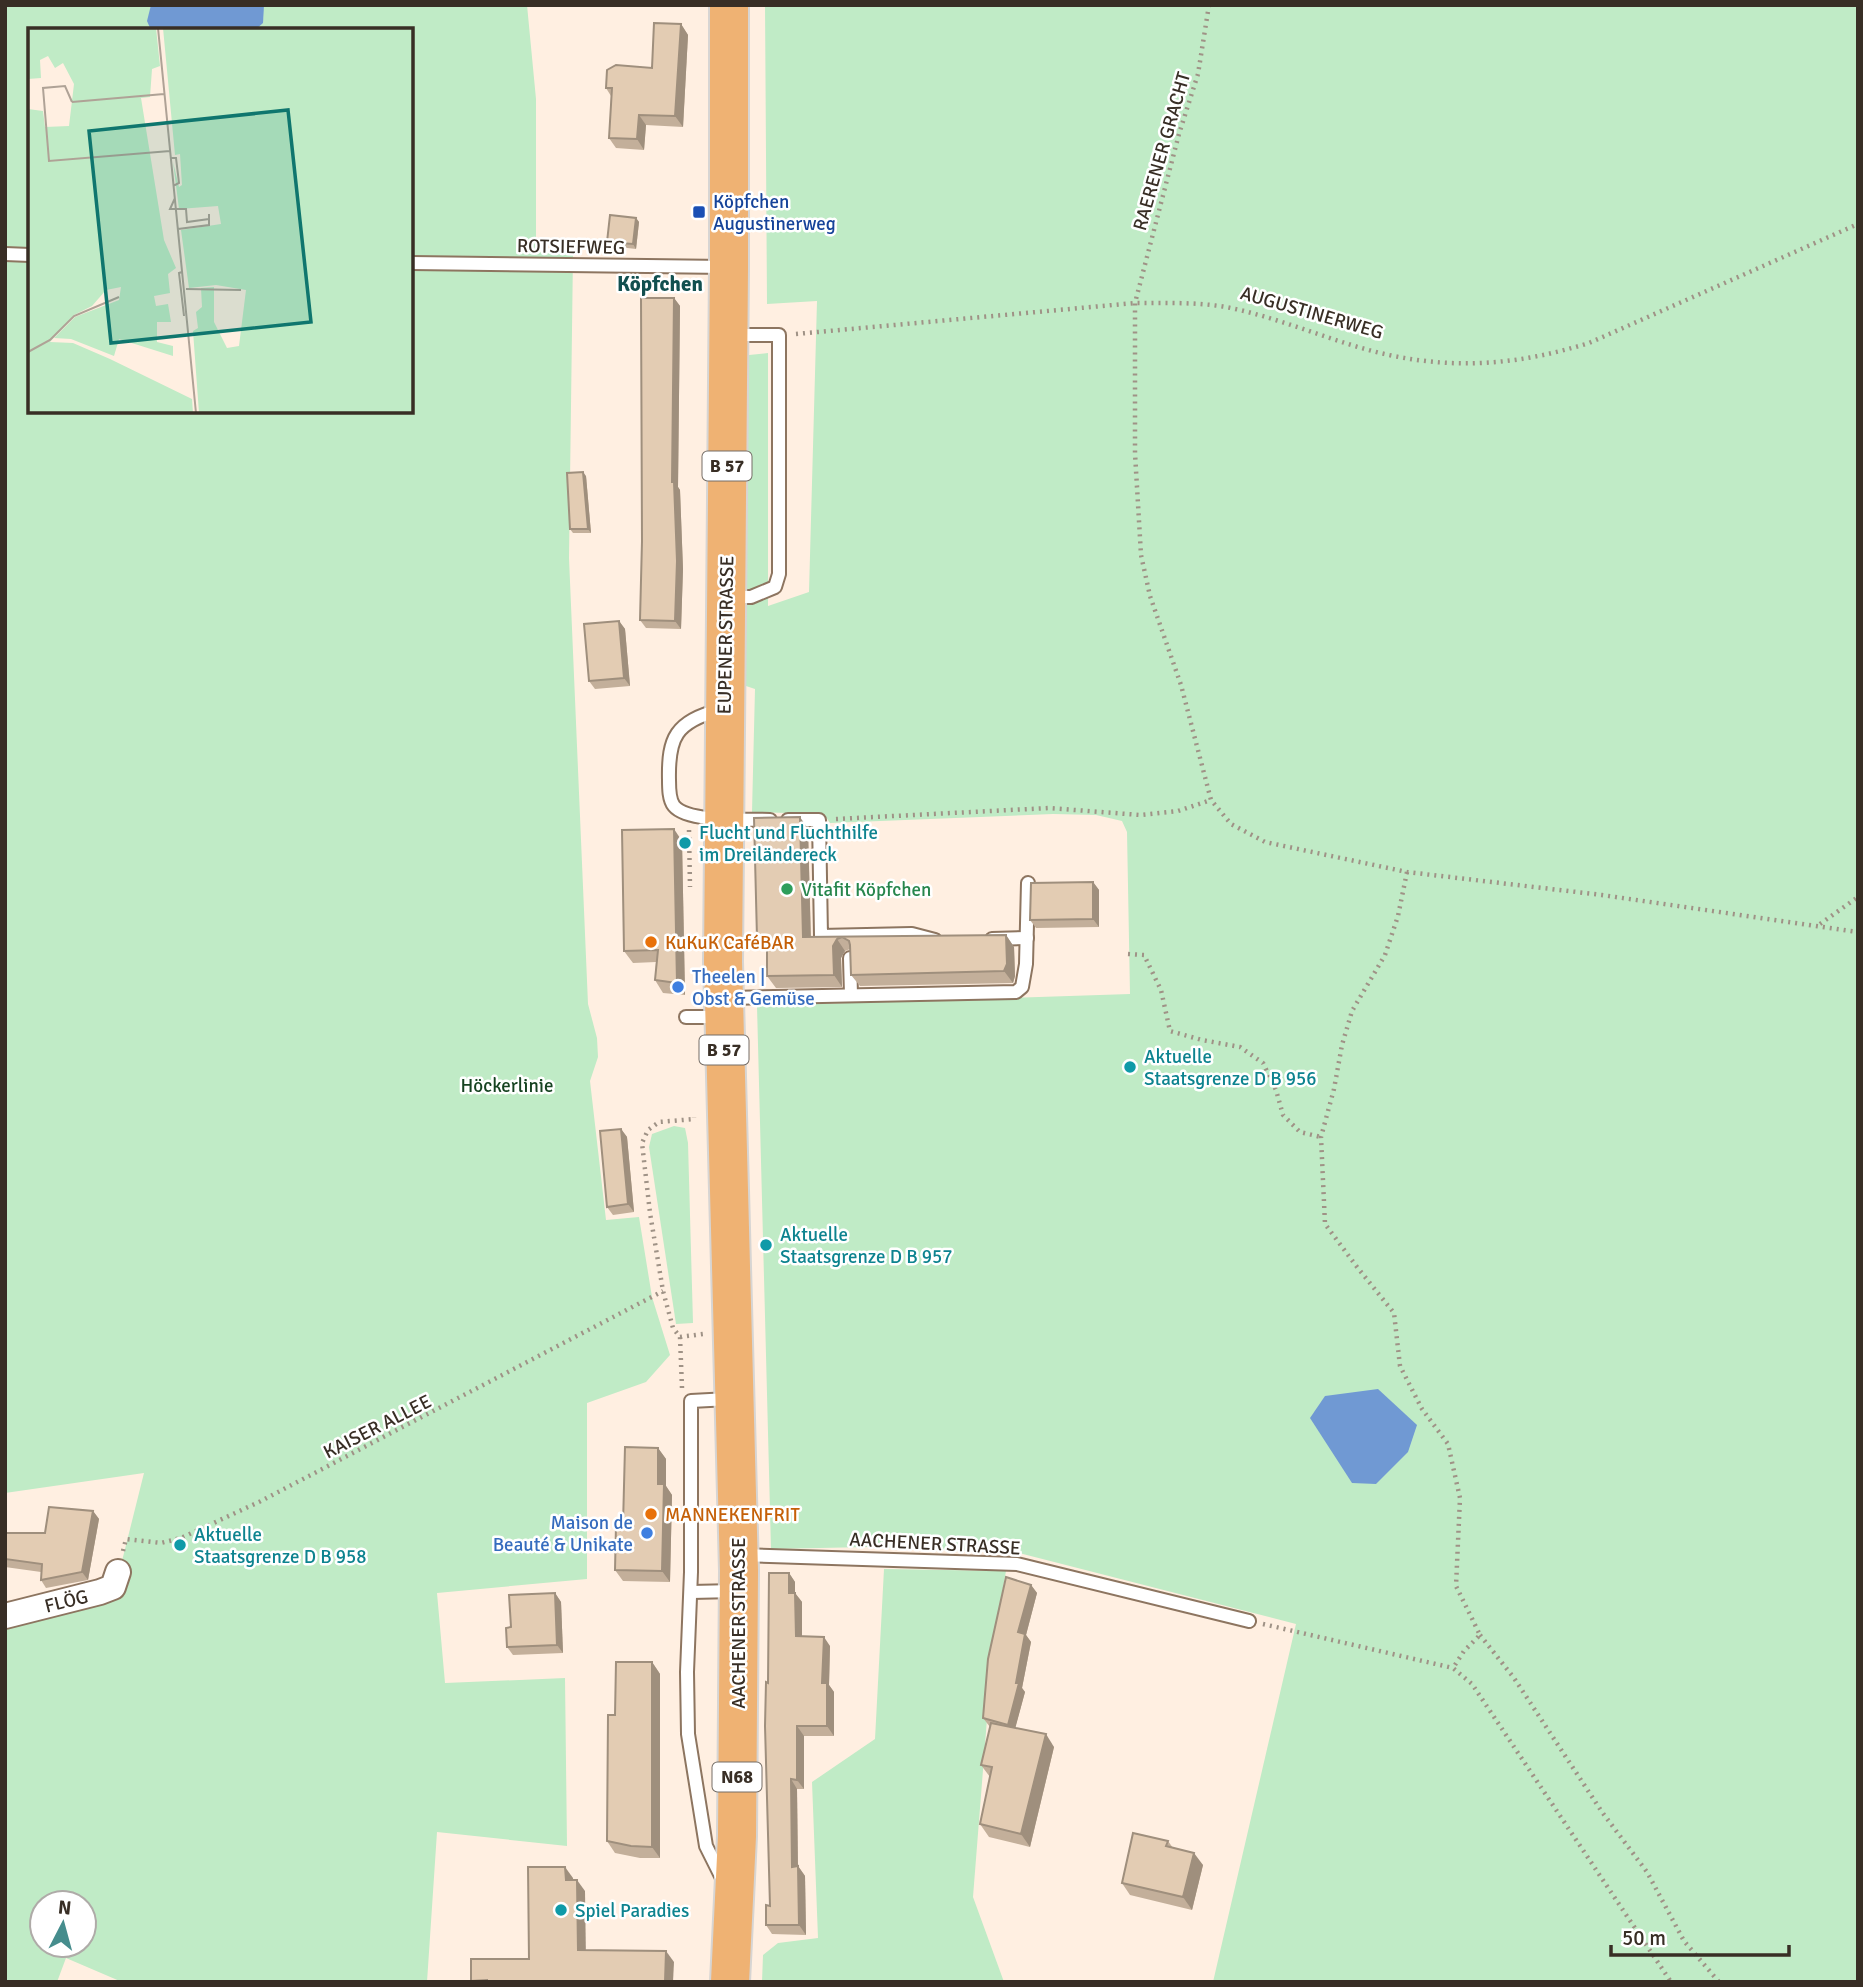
<svg xmlns="http://www.w3.org/2000/svg" width="1863" height="1987" viewBox="0 0 1863 1987" font-family="Signika,sans-serif">
  <style>
    .green { fill: #c0ebc6; fill-rule: evenodd }
    .water { fill: #7099d3 }
    .lines { fill: none; stroke-linecap: round; stroke-linejoin: round }
    .lane-casing { stroke: #8d7560; stroke-width: 16 }
    .street-casing { stroke: #8d7560; stroke-width: 28 }
    .primary-casing { stroke: #d7d5d3; stroke-width: 42 }
    .path { stroke: #9f9286; stroke-width: 4.5; stroke-dasharray: 2 5; stroke-linecap: butt }
    .lane { stroke: #fff; stroke-width: 12 }
    .street { stroke: #fff; stroke-width: 24 }
    .primary { stroke: #efb273; stroke-width: 38 }
    .wall { fill: #c3af9a }
    .shaded-wall { fill: #9f8f7d }
    .building { fill: #e3ccb3; stroke: #9f8f7d; stroke-width: 2 }
    .transit-dot { fill: #1a4fb4; stroke: #fff; stroke-width: 2.5 }
    .culture-dot { fill: #0f9aa8; stroke: #fff; stroke-width: 2.5 }
    .leisure-dot { fill: #2e9e5b; stroke: #fff; stroke-width: 2.5 }
    .food-dot { fill: #e8710a; stroke: #fff; stroke-width: 2.5 }
    .shop-dot { fill: #3f7fe0; stroke: #fff; stroke-width: 2.5 }
    .labels { text-anchor: middle; stroke-width: 5; stroke-linejoin: round; paint-order: stroke }
    .shield { fill: #fff; stroke: #746d66; stroke-width: 2 }
    .shield-label { font-size: 18px; font-weight: bold; fill: #382e25 }
    .street-label { font-size: 19px; fill: #382e25; stroke: #fff }
    .transit-label { font-size: 19px; fill: #164399; stroke: #fff; text-anchor: start }
    .culture-label { font-size: 19px; fill: #0d838f; stroke: #fff; text-anchor: start }
    .leisure-label { font-size: 19px; fill: #27864d; stroke: #fff; text-anchor: start }
    .food-label { font-size: 19px; fill: #c56008; stroke: #fff; text-anchor: start }
    .shop-label { font-size: 19px; fill: #366cbe; stroke: #fff; text-anchor: start }
    .park-label { font-size: 19px; fill: #164321; stroke: #fff }
    .neighbourhood-label { font-size: 21px; font-weight: bold; fill: #114f4f; stroke: #fff }
    .inset-road { fill: none; stroke: #afa296; stroke-width: 2 }
    .view { fill: #0f766e; fill-opacity: 0.15; stroke: #0f766e; stroke-width: 3.5 }
    .inset-edge { fill: none; stroke: #382e25; stroke-width: 3.5 }
  </style>
  <rect width="100%" height="100%" fill="#ffefe1"/>
  <g class="green">
    <path d="M5 5H527L536 99V252L573 254 569 558 588 1004 597 1038 598 1057 590 1081 606 1220 639 1217 652 1297 670 1355 646 1382 587 1403V1579L437 1593 445 1683 565 1678 567 1846 437 1832 427 1982H122L66 1958 57 1982H5V1622L119 1573 144 1473 5 1493ZM30 30H411V411H30ZM42 1903H84V1945H42Z"/>
    <polygon points="765,5 1858,5 1858,1982 1213,1982 1296,1624 1019,1553 867,1547 771,1549 757,1006 1130,994 1127,832 1122,821 1096,815 1053,814 830,823 824,814 752,812 755,689 740,684 745,368 749,355 768,353 768,606 809,592 817,301 767,304"/>
    <polygon points="674,1126 685,1128 688,1143 693,1323 676,1324 649,1147 652,1134"/>
    <polygon points="884,1569 1006,1571 993,1643 973,1897 1004,1982 762,1982 763,1955 778,1943 818,1938 812,1782 875,1739"/>
  </g>
  <g class="water">
    <polygon points="151,5 264,5 263,23 255,30 151,30 147,21"/>
    <polygon points="1378,1389 1417,1425 1408,1452 1376,1484 1352,1483 1310,1418 1325,1396"/>
  </g>
  <g class="lines">
    <defs>
      <g id="lane">
        <polyline points="5,254 30,255"/>
        <polyline points="411,263 726,267"/>
        <polyline points="729,597 751,597 775,587 779,574 779,335 734,335"/>
        <path d="M719 710C676 722 668 737 669 780 669 788 669 800 674 806 688 823 749 819 770 820"/>
        <polyline points="788,820 819,820 821,936 912,934 935,940"/>
        <polyline points="992,939 1027,938"/>
        <polyline points="850,958 851,995"/>
        <polyline points="727,998 1016,992 1022,987 1026,964 1028,883"/>
        <polyline points="686,1017 719,1017"/>
        <polyline points="742,1555 1017,1564 1249,1621"/>
        <polyline points="691,1592 735,1591"/>
        <polyline points="723,1880 706,1846 688,1734 687,1672 691,1572 691,1401 729,1399"/>
      </g>
      <g id="street">
        <path id="s1" d="M5 1616 100 1592 113 1587 118 1572"/>
      </g>
      <polyline id="primary" points="729,5 729,267 723,962 739,1571 737,1836 730,1982"/>
    </defs>
    <use href="#lane" class="lane-casing"/>
    <use href="#street" class="street-casing"/>
    <use href="#primary" class="primary-casing"/>
    <g class="path">
      <polyline points="1209,5 1198,74 1179,134 1135,303 1135,453 1141,555 1150,596 1181,685 1211,800 1231,824 1265,842 1407,872 1602,895 1858,932"/>
      <path d="M796 334 1135 303C1165 303 1196 302 1226 307 1282 318 1334 343 1389 355 1459 370 1521 364 1589 343L1858 224"/>
      <polyline points="836,819 1049,808 1140,815 1178,811 1211,800"/>
      <polyline points="689,830 690,887"/>
      <polyline points="1407,872 1398,916 1385,955 1352,1011 1342,1045 1334,1089 1321,1137 1325,1224 1357,1267 1394,1313 1400,1366 1422,1409 1448,1444 1460,1498 1456,1586 1480,1635 1464,1651 1453,1668"/>
      <polyline points="1820,924 1858,897"/>
      <polyline points="1128,954 1144,955 1161,990 1170,1031 1202,1040 1240,1047 1263,1063 1276,1090 1283,1115 1300,1132 1321,1137"/>
      <polyline points="680,1337 703,1334"/>
      <polyline points="682,1388 680,1337 673,1328 663,1291 650,1213 642,1143 648,1130 659,1122 694,1119 694,1117"/>
      <polyline points="123,1551 126,1539 161,1543 181,1538 259,1502 663,1291"/>
      <polyline points="1263,1624 1453,1668 1472,1684 1671,1982"/>
      <polyline points="1480,1635 1514,1678 1602,1812 1647,1872 1684,1941 1719,1982"/>
    </g>
    <use href="#lane" class="lane"/>
    <use href="#street" class="street"/>
    <use href="#primary" class="primary"/>
  </g>
  <g class="wall">
    <polygon points="681,24 688,35 683,127 646,125 644,150 616,148 609,138 611,96 606,88 652,68"/>
    <polygon points="636,218 639,222 636,249 610,246 607,242"/>
    <polygon points="674,298 680,306 678,487 680,490 683,569 681,629 646,628 640,620"/>
    <polygon points="586,476 591,533 573,533 570,529"/>
    <polygon points="619,621 625,629 630,686 595,689 589,681"/>
    <polygon points="808,829 811,937 1006,935 1014,947 1015,976 1013,983 860,986 851,975 850,949 845,951 841,958 842,987 776,988 767,976 767,950 757,938"/>
    <polygon points="682,841 685,995 663,993 655,980 656,962 633,963 624,951"/>
    <polygon points="1093,882 1099,890 1099,927 1036,928 1030,920"/>
    <polygon points="621,1129 627,1137 634,1212 613,1215 607,1207"/>
    <polygon points="658,1448 666,1459 666,1486 672,1495 670,1582 623,1581 615,1570 623,1525"/>
    <polygon points="93,1511 99,1519 88,1580 46,1588 41,1580 41,1572 5,1567 5,1533 45,1533"/>
    <polygon points="789,1573 795,1582 795,1593 802,1602 802,1636 830,1646 829,1685 834,1692 834,1736 804,1736 804,1789 797,1789 798,1866 805,1876 806,1935 772,1934 766,1925 770,1906"/>
    <polygon points="1031,1585 1037,1593 1026,1635 1031,1642 1022,1688 1025,1692 1015,1728 1054,1747 1030,1847 989,1837 980,1824 990,1777 981,1765 990,1727 983,1718"/>
    <polygon points="555,1593 561,1602 563,1653 513,1655 507,1647 511,1627"/>
    <polygon points="652,1662 660,1674 660,1858 640,1858 615,1853 607,1841 615,1715"/>
    <polygon points="1168,1841 1173,1848 1203,1865 1192,1910 1130,1895 1122,1883"/>
  </g>
  <g class="shaded-wall">
    <polygon points="681,24 688,35 683,127 675,116"/>
    <polygon points="639,115 646,125 644,150 637,139"/>
    <polygon points="636,218 639,222 636,249 633,244"/>
    <polygon points="674,298 680,306 678,487 680,490 683,569 681,629 675,621 672,482"/>
    <polygon points="583,472 586,476 591,533 588,529"/>
    <polygon points="619,621 625,629 630,686 624,678"/>
    <polygon points="800,817 808,829 811,949 803,937"/>
    <polygon points="674,829 682,841 685,995 677,983"/>
    <polygon points="1093,882 1099,890 1099,927 1093,919"/>
    <polygon points="1006,935 1014,947 1015,976 1013,983 1004,971"/>
    <polygon points="837,939 845,951 841,958 842,987 834,975 833,946"/>
    <polygon points="621,1129 627,1137 634,1212 628,1204"/>
    <polygon points="658,1448 666,1459 666,1486 672,1495 670,1582 662,1571 658,1484"/>
    <polygon points="93,1511 99,1519 88,1580 82,1572"/>
    <polygon points="789,1573 795,1582 795,1602 789,1593"/>
    <polygon points="1031,1585 1037,1593 1026,1635 1031,1642 1022,1688 1025,1692 1014,1733 1008,1725 1016,1683 1018,1632"/>
    <polygon points="555,1593 561,1602 563,1653 557,1645"/>
    <polygon points="795,1593 802,1602 802,1645 796,1636"/>
    <polygon points="824,1637 830,1646 829,1685 834,1692 834,1736 827,1726 822,1683"/>
    <polygon points="652,1662 660,1674 660,1858 652,1847"/>
    <polygon points="797,1726 804,1736 804,1789 797,1780"/>
    <polygon points="1046,1734 1054,1747 1030,1847 1021,1834"/>
    <polygon points="791,1779 797,1789 798,1876 792,1867"/>
    <polygon points="1194,1853 1203,1865 1192,1910 1183,1897"/>
    <polygon points="798,1866 805,1876 806,1935 799,1925"/>
    <polygon points="565,1867 573,1878 574,1891 566,1880"/>
    <polygon points="577,1880 585,1891 586,1961 578,1950"/>
    <polygon points="666,1951 674,1962 673,1982 665,1982"/>
  </g>
  <g class="building">
    <polygon points="654,23 681,24 675,116 639,115 637,139 609,138 612,88 606,88 607,70 616,65 652,68"/>
    <polygon points="610,215 636,218 633,244 607,242"/>
    <polygon points="641,298 674,298 672,482 674,482 677,561 675,621 640,620 642,541"/>
    <polygon points="583,472 588,529 570,529 567,473"/>
    <polygon points="619,621 624,678 589,681 584,624"/>
    <polygon points="800,817 803,937 1006,935 1007,964 1004,971 851,975 850,945 849,941 842,937 837,939 833,946 834,975 767,976 767,938 757,938 754,818"/>
    <polygon points="674,829 677,983 655,980 658,950 624,951 622,830"/>
    <polygon points="1093,882 1093,919 1030,920 1031,883"/>
    <polygon points="621,1129 628,1204 607,1207 600,1131"/>
    <polygon points="625,1447 658,1448 658,1484 664,1484 662,1571 615,1570 616,1525 623,1525"/>
    <polygon points="49,1507 93,1511 82,1572 41,1580 42,1564 5,1559 5,1533 45,1533"/>
    <polygon points="769,1573 789,1573 789,1593 795,1593 796,1636 824,1637 822,1683 827,1683 827,1726 797,1726 797,1780 791,1779 792,1867 798,1866 799,1925 766,1925 766,1905 770,1906 765,1726 766,1682 768,1683"/>
    <polygon points="1006,1577 1031,1585 1018,1632 1025,1634 1016,1683 1019,1683 1008,1725 983,1718 988,1659"/>
    <polygon points="555,1593 557,1645 507,1647 506,1628 511,1627 509,1595"/>
    <polygon points="616,1662 652,1662 652,1847 631,1846 607,1841 608,1715 615,1715"/>
    <polygon points="991,1723 1046,1734 1021,1834 980,1824 992,1767 981,1765"/>
    <polygon points="1133,1833 1168,1841 1166,1846 1194,1853 1183,1897 1122,1883"/>
    <polygon points="528,1867 565,1867 566,1880 577,1880 578,1950 666,1951 665,1982 487,1982 487,1980 471,1981 471,1959 529,1959"/>
  </g>
  <rect class="transit-dot" x="692" y="205" width="14" height="14" rx="3.5"/>
  <g class="culture-dot">
    <circle cx="685" cy="843" r="7"/>
    <circle cx="1130" cy="1067" r="7"/>
    <circle cx="766" cy="1245" r="7"/>
    <circle cx="180" cy="1545" r="7"/>
    <circle cx="561" cy="1910" r="7"/>
  </g>
  <circle class="leisure-dot" cx="787" cy="889" r="7"/>
  <g class="food-dot">
    <circle cx="651" cy="942" r="7"/>
    <circle cx="651" cy="1514" r="7"/>
  </g>
  <g class="shop-dot">
    <circle cx="678" cy="987" r="7"/>
    <circle cx="647" cy="1533" r="7"/>
  </g>
  <g class="labels">
    <g class="shield">
      <rect x="702.5" y="451.5" width="49" height="29" rx="5"/>
      <rect x="699.5" y="1035.5" width="49" height="29" rx="5"/>
      <rect x="712.5" y="1762.5" width="49" height="29" rx="5"/>
    </g>
    <g class="shield-label">
      <text x="727" y="472">B 57</text>
      <text x="724" y="1056">B 57</text>
      <text x="737" y="1783">N68</text>
    </g>
    <g class="street-label">
      <text transform="translate(1161 151) rotate(-74)" y="7">RAERENER GRACHT</text>
      <text transform="translate(571 246) rotate(1)" y="7">ROTSIEFWEG</text>
      <text transform="translate(1312 312) rotate(16)" y="7">AUGUSTINERWEG</text>
      <text transform="translate(725 635) rotate(-89)" y="7">EUPENER STRASSE</text>
      <text transform="translate(377 1426) rotate(-27)" y="7">KAISER ALLEE</text>
      <text transform="translate(935 1543) rotate(3)" y="7">AACHENER STRASSE</text>
      <text dy="7" stroke="none"><textPath href="#s1" startOffset="63">FLÖG</textPath></text>
      <text transform="translate(738 1623) rotate(-90)" y="7">AACHENER STRASSE</text>
    </g>
    <g class="transit-label">
      <text x="713" y="208">Köpfchen<tspan x="713" dy="22">Augustinerweg</tspan></text>
    </g>
    <g class="culture-label">
      <text x="699" y="839">Flucht und Fluchthilfe<tspan x="699" dy="22">im Dreiländereck</tspan></text>
      <text x="1144" y="1063">Aktuelle<tspan x="1144" dy="22">Staatsgrenze D B 956</tspan></text>
      <text x="780" y="1241">Aktuelle<tspan x="780" dy="22">Staatsgrenze D B 957</tspan></text>
      <text x="194" y="1541">Aktuelle<tspan x="194" dy="22">Staatsgrenze D B 958</tspan></text>
      <text x="575" y="1917">Spiel Paradies</text>
    </g>
    <g class="leisure-label">
      <text x="801" y="896">Vitafit Köpfchen</text>
    </g>
    <g class="food-label">
      <text x="665" y="949">KuKuK CaféBAR</text>
      <text x="665" y="1521">MANNEKENFRIT</text>
    </g>
    <g class="shop-label">
      <text x="692" y="983">Theelen |<tspan x="692" dy="22">Obst &amp; Gemüse</tspan></text>
      <text x="633" y="1529" text-anchor="end">Maison de<tspan x="633" dy="22">Beauté &amp; Unikate</tspan></text>
    </g>
    <g class="park-label">
      <text x="507" y="1092">Höckerlinie</text>
    </g>
    <g class="neighbourhood-label">
      <text x="660" y="291">Köpfchen</text>
    </g>
  </g>
  <g transform="translate(28 28)">
    <rect width="385" height="385" fill="#ffefe1"/>
    <path d="M0 0H128L132 38 124 41 122 69 113 70 136 212 148 240 140 246 142 265 126 268 128 278 140 276 143 294H129V314L145 318V328L91 311 86 328 43 311 26 310 47 289 91 272 93 259 78 262 64 278 46 287 22 314 45 315 82 331 164 371 165 385H0V81L15 83 17 99 41 98 46 56 35 35 27 40 20 28 12 32 13 50 0 51ZM135 0H385V385H171L165 303 170 300 168 284 174 279 173 260 186 259V294L199 320 211 318 218 262 188 257 161 260 153 202 193 196 190 178 151 181 145 134 151 159 154 157 152 126 147 127Z" fill="#c0ebc6"/>
    <path class="inset-road" d="M130 0 168 385M44 74 37 58 15 60 21 133 142 123M44 74 136 66M143 130H148L151 155 145 158M147 170 142 181H158L159 194 181 191M150 201 181 197V186M154 244 151 245 156 288M158 261 213 262M0 324 22 312 46 288 91 269"/>
    <path class="view" d="M260 82 283 294 83 315 61 103Z"/>
    <rect width="385" height="385" class="inset-edge"/>
  </g>
  <rect width="1863" height="1987" fill="none" stroke="#382e25" stroke-width="14"/>
  <g transform="translate(63 1924) rotate(6)"><circle r="33" fill="#ffffff" stroke="#afaba8" stroke-width="2"/>
  <path d="M0-5L12 26L0 18L-12 26Z" fill="#468d8d"/>
  <text y="-10" font-size="19" font-weight="bold" text-anchor="middle" fill="#382e25">N</text>
  </g>
  <path d="M1611 1945v10h178v-10" fill="none" stroke="#382e25" stroke-width="3.5"/>
  <text x="1622" y="1945" font-size="21" fill="#382e25" stroke="#ffffff" stroke-width="5" paint-order="stroke">50 m</text>
</svg>
